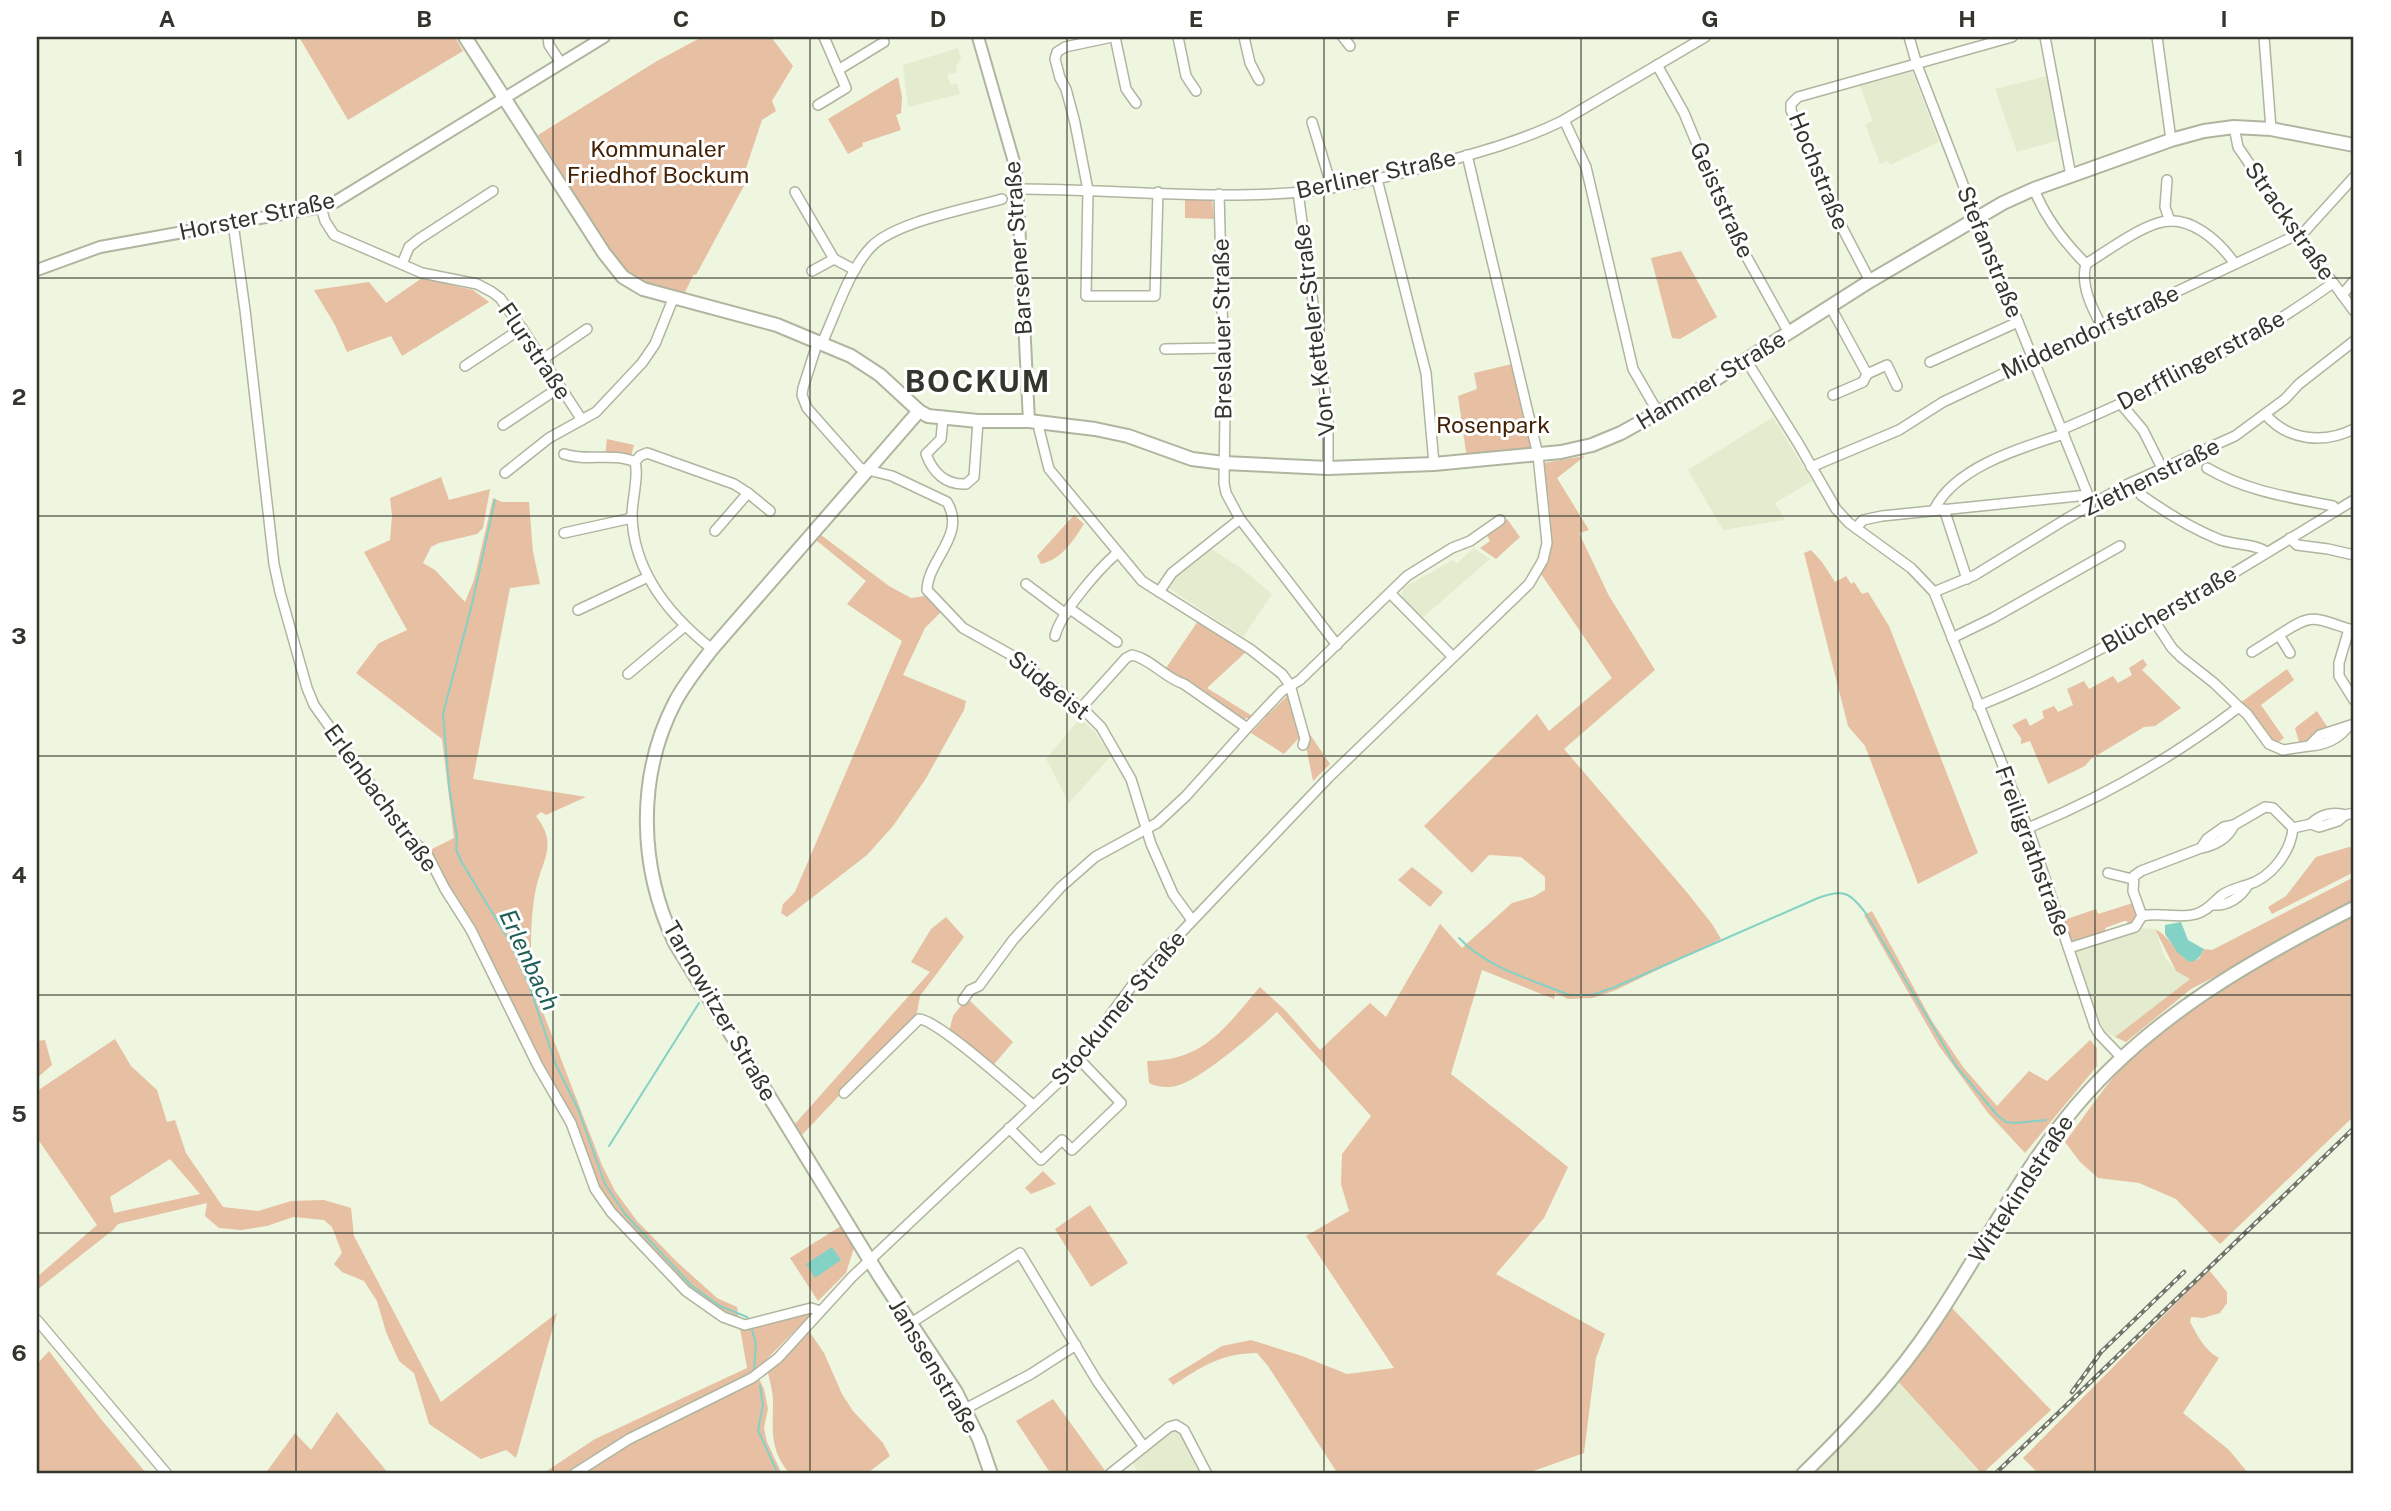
<svg xmlns="http://www.w3.org/2000/svg" width="2391" height="1511" viewBox="0 0 2391 1511" font-family="'Public Sans',sans-serif">
  <style>
    .built { fill: #e3ecce }
    .green { fill: #e7bfa2; fill-rule: evenodd }
    .water { fill: #84d1c5 }
    .lines { fill: none; stroke-linecap: round; stroke-linejoin: round }
    .stream { stroke: #84d1c5; stroke-width: 2 }
    .minor-casing { stroke: #afb59f; stroke-width: 12 }
    .tertiary-casing { stroke: #afb59f; stroke-width: 14 }
    .secondary-casing { stroke: #afb59f; stroke-width: 16 }
    .minor { stroke: #fff; stroke-width: 9 }
    .tertiary { stroke: #fff; stroke-width: 10 }
    .secondary { stroke: #fff; stroke-width: 12 }
    .rail-casing { stroke: #727669; stroke-width: 4.5 }
    .rail { stroke: #fff; stroke-width: 2; stroke-dasharray: 5; stroke-linecap: butt }
    .grid { fill: none; stroke: #33362d; stroke-width: 2; stroke-opacity: 0.55 }
    .labels { text-anchor: middle; stroke-width: 6; stroke-linejoin: round; paint-order: stroke }
    .park-label { font-size: 23px; fill: #442205; stroke: #fff }
    .street-label { font-size: 23px; fill: #33362d; stroke: #fff }
    .water-label { font-size: 24px; font-style: italic; fill: #1e5e55; stroke: #fff }
    .district-label { font-size: 30px; font-weight: bold; letter-spacing: 2px; fill: #33362d; stroke: #fff }
    .neatline { fill: none; stroke: #33362d; stroke-width: 2.5 }
    .grid-label { font-size: 23px; text-anchor: middle; font-weight: bold; fill: #33362d }
  </style>
  <rect width="100%" height="100%" fill="#eff6df"/>
  <g class="built">
    <polygon points="958,48 961,58 956,67 957,72 947,75 951,85 957,83 960,94 908,107 903,65"/>
    <polygon points="1912,72 1939,142 1890,165 1888,161 1880,164 1865,124 1873,121 1860,86"/>
    <polygon points="2047,76 2059,140 2017,152 1995,89"/>
    <polygon points="1773,417 1812,481 1775,503 1785,520 1723,530 1688,470"/>
    <polygon points="1210,548 1241,568 1272,594 1243,637 1170,589 1173,580"/>
    <polygon points="1474,548 1490,559 1421,619 1402,597 1403,588 1453,560 1456,564"/>
    <polygon points="1080,718 1095,732 1111,756 1069,803 1046,759"/>
    <polygon points="2140,928 2155,929 2165,958 2176,971 2191,978 2115,1037 2105,1031 2090,1007 2072,953"/>
    <polygon points="1896,1379 1981,1474 1806,1474"/>
    <polygon points="1173,1431 1180,1431 1201,1474 1139,1474 1133,1463"/>
  </g>
  <g class="green">
    <polygon points="299,37 455,37 463,51 348,120"/>
    <polygon points="702,37 771,37 793,66 772,101 776,111 762,120 744,174 746,182 696,275 694,274 684,294 649,285 628,272 608,247 538,135 657,61"/>
    <polygon points="898,77 902,97 901,113 896,115 901,130 862,143 863,146 848,154 828,119"/>
    <polygon points="1185,199 1212,200 1214,219 1185,218"/>
    <polygon points="1681,251 1717,317 1680,339 1672,338 1651,258"/>
    <polygon points="422,278 473,290 489,302 402,356 391,336 347,352 335,325 314,290 369,282 386,303"/>
    <polygon points="1512,364 1532,452 1467,459 1458,396 1477,389 1474,373"/>
    <polygon points="607,439 634,445 631,456 605,456"/>
    <path d="M1585 456 1557 478 1589 530 1579 533 1609 596 1655 670 1564 749 1685 890 1712 924 1721 939 1616 990 1593 998 1568 999 1555 993 1554 999 1482 970 1451 1074 1568 1167 1544 1218 1496 1274 1605 1334 1596 1358 1584 1453 1525 1474H1338L1268 1366 1257 1353C1221 1353 1202 1367 1173 1385L1168 1379 1222 1346 1251 1340 1302 1356 1347 1374 1394 1368 1306 1236 1349 1211 1341 1184 1342 1154 1371 1116 1277 1012C1257 1031 1201 1080 1176 1086 1168 1088 1156 1087 1149 1083L1147 1061C1205 1061 1226 1026 1260 987L1285 1010 1320 1050 1370 1003 1386 1017 1440 924 1462 948 1512 903 1533 897 1545 890V877L1521 857 1489 855 1472 873 1424 826 1537 714 1549 731 1612 678 1541 574C1559 543 1547 497 1544 463Z"/>
    <path d="M441 477 449 500 490 489 483 528 477 534 439 543 431 547 423 563 435 570 465 602 474 580 493 498 502 502H529L533 552 540 584 510 588 473 779 586 797 546 815 541 812 536 816C558 845 543 858 536 888 532 907 531 929 531 948 531 967 541 983 539 1002L602 1165 615 1191 637 1221 677 1262 717 1298 737 1307 739 1321C700 1303 673 1273 643 1243 627 1226 609 1210 598 1189 589 1172 586 1155 582 1137L428 851 454 838 442 739 356 673 379 643 407 630 364 552 390 540 392 516 390 498Z"/>
    <path d="M1074 515 1084 524C1073 541 1062 559 1041 564L1037 556Z"/>
    <polygon points="1507,519 1520,537 1496,559 1480,548 1490,541 1485,532"/>
    <polygon points="821,535 889,586 911,598 925,596 941,612 925,628 903,675 966,701 964,710 925,780 893,826 867,855 787,917 781,913 783,904 795,892 902,641 847,604 866,581 816,540"/>
    <polygon points="1811,550 1822,562 1835,582 1846,576 1851,584 1854,582 1862,594 1868,592 1889,626 1978,853 1918,884 1865,746 1848,726 1804,553"/>
    <polygon points="1198,621 1247,651 1207,688 1254,717 1243,719 1164,671"/>
    <polygon points="2143,659 2147,665 2142,670 2181,708 2155,726 2144,727 2091,759 2085,766 2048,784 2030,741 2021,744 2021,738 2012,725 2026,718 2030,726 2044,718 2042,711 2054,706 2058,712 2073,705 2067,689 2084,681 2089,689 2113,676 2118,683 2132,675 2129,668"/>
    <polygon points="2287,669 2294,680 2261,705 2284,738 2274,745 2240,703"/>
    <polygon points="1286,691 1290,693 1299,738 1284,754 1251,733 1266,717 1268,709 1268,713 1270,713 1286,697"/>
    <polygon points="2317,711 2328,728 2314,734 2308,741 2299,742 2295,728"/>
    <polygon points="1309,733 1330,764 1313,781 1306,746"/>
    <polygon points="2349,847 2354,848 2354,872 2272,914 2268,907 2286,896 2316,857"/>
    <polygon points="1412,867 1443,892 1430,907 1398,880"/>
    <path d="M2354 877V904L2191 989 2126 1042 2115 1037 2190 979 2176 971 2155 929C2169 936 2176 952 2189 962L2199 959 2204 949 2212 950Z"/>
    <polygon points="2133,903 2136,918 2128,925 2127,921 2124,921 2105,928 2106,933 2076,942 2071,940 2064,920 2096,909 2098,914"/>
    <polygon points="1872,911 1932,1021 1963,1067 1997,1106 2029,1071 2047,1081 2090,1040 2097,1048 2097,1066 2025,1153 1988,1113 1939,1046 1864,915"/>
    <path d="M2354 914V1116L2220 1244 2176 1199 2139 1183 2098 1178 2080 1162 2065 1142C2085 1116 2104 1086 2127 1062 2190 995 2275 956 2354 914Z"/>
    <polygon points="946,917 964,937 920,996 917,1013 801,1136 794,1125 930,972 911,962 931,929"/>
    <polygon points="967,998 1013,1042 991,1068 949,1032 953,1016"/>
    <path d="M115 1039 131 1066 157 1090 167 1122 175 1120 186 1153 223 1207 258 1211 291 1201 324 1200 351 1208 354 1236 441 1402 557 1313 516 1458 506 1450 481 1459 429 1424 414 1373 399 1361 386 1332 377 1301 364 1281 342 1272 334 1264 342 1253 332 1227 324 1220 293 1217 267 1226 241 1230 219 1228 205 1216 207 1203 118 1224 113 1230 37 1290V1277L97 1225 37 1138V1091ZM170 1159 200 1194 114 1213 110 1197Z"/>
    <polygon points="45,1040 52,1065 37,1078 37,1041"/>
    <polygon points="1043,1171 1056,1184 1031,1194 1025,1188"/>
    <polygon points="1090,1205 1128,1263 1091,1287 1055,1229"/>
    <polygon points="841,1226 854,1248 846,1273 818,1301 790,1258"/>
    <path d="M2209 1270 2227 1292V1303L2220 1313 2203 1318 2191 1317 2190 1322C2198 1336 2204 1350 2219 1358L2183 1413 2229 1450 2249 1474H2039L2023 1458Z"/>
    <polygon points="1951,1307 2051,1410 1982,1474 1896,1379"/>
    <polygon points="807,1311 811,1314 755,1371 764,1389 768,1409 764,1428 767,1442 782,1474 542,1474 595,1439 747,1368 740,1328"/>
    <path d="M809 1331 824 1353 842 1394 853 1411 883 1443 890 1456 866 1474H790C769 1449 773 1431 773 1401 773 1392 770 1382 768 1373Z"/>
    <polygon points="49,1351 100,1418 147,1474 37,1474 37,1364"/>
    <polygon points="1053,1399 1106,1472 1103,1474 1051,1474 1016,1421"/>
    <polygon points="337,1412 389,1474 265,1474 295,1433 311,1450"/>
  </g>
  <g class="water">
    <path d="M2181 922 2188 940 2204 949C2200 957 2198 961 2189 962L2178 953 2165 934V925Z"/>
    <polygon points="832,1247 841,1260 815,1278 806,1264"/>
  </g>
  <g class="lines">
    <g class="stream">
      <polyline points="495,500 472,604 443,714 449,786 457,837 456,849 461,861 510,942 529,985 556,1065 578,1109 605,1184 625,1214 692,1286 720,1306 747,1317 749,1320"/>
      <path d="M1459 938C1489 969 1531 979 1569 995H1592L1615 987 1818 898C1844 888 1851 893 1867 915L1956 1066 1997 1115 2006 1122 2015 1123 2046 1120"/>
      <polyline points="609,1146 699,1003"/>
      <polyline points="751,1326 756,1344 754,1370"/>
      <polyline points="760,1386 763,1405 758,1430 778,1474"/>
    </g>
    <defs>
      <g id="minor">
        <polyline points="548,37 549,45 561,63"/>
        <polyline points="1112,37 1065,47 1057,52 1055,59 1060,78 1066,89 1075,123 1088,190 1086,296 1155,296 1158,192"/>
        <polyline points="1115,37 1126,89 1136,103"/>
        <polyline points="1178,37 1186,76 1196,91"/>
        <polyline points="1244,37 1250,63 1259,80"/>
        <polyline points="1343,37 1350,46"/>
        <polyline points="1909,37 1917,65 1976,218 2088,495 2094,503"/>
        <polyline points="2045,37 2071,176"/>
        <polyline points="2157,37 2171,140"/>
        <polyline points="2264,37 2271,129"/>
        <polyline points="1657,65 1684,113 1735,236 1789,333"/>
        <polyline points="838,70 884,42"/>
        <polyline points="818,105 846,88 824,37"/>
        <polyline points="1564,120 1586,167 1633,369 1659,414"/>
        <polyline points="1312,122 1332,188"/>
        <polyline points="2234,127 2238,147 2298,235 2354,311"/>
        <polyline points="1377,179 1426,373 1434,464"/>
        <polyline points="2167,180 2165,207 2170,221"/>
        <path d="M1018 189C1102 189 1188 198 1272 194 1331 192 1388 177 1444 162 1484 151 1526 139 1564 120L1705 37"/>
        <path d="M2034 189C2045 218 2064 242 2086 264"/>
        <polyline points="795,192 834,259 855,270"/>
        <polyline points="1298,192 1328,414 1328,468"/>
        <polyline points="1219,194 1225,413 1224,483 1226,493 1240,519 1337,645"/>
        <polyline points="321,207 325,221 334,235 422,273 477,284 492,292 500,298 523,330 582,420"/>
        <polyline points="233,223 245,310 274,564 280,592 307,688 314,705 407,835 427,854 445,889 471,930 538,1066 571,1123 595,1189 611,1212 686,1291 723,1317 745,1325 811,1308 820,1311"/>
        <polyline points="402,264 409,247 419,239 493,191"/>
        <polyline points="812,271 834,259"/>
        <polyline points="1870,281 1833,210 1791,110 1791,104 1798,97 2012,37"/>
        <polyline points="2342,295 2354,281"/>
        <polyline points="1830,306 1867,374 1863,382 1833,395"/>
        <path d="M2102 327C2092 308 2080 285 2086 264 2107 251 2135 230 2158 223 2189 213 2219 241 2235 264"/>
        <path d="M818 341 803 388 802 395 807 408 860 468 892 476 947 502C967 535 928 559 927 590L963 628 1013 656 1088 714 1101 727 1131 779 1151 844 1173 894 1192 920"/>
        <path d="M822 343C836 313 849 270 871 247 895 222 967 209 1002 199"/>
        <polyline points="1165,349 1223,348"/>
        <polyline points="543,359 587,329"/>
        <polyline points="1746,360 1798,443 1836,509 1849,523 1911,568 1934,592 2030,834 2095,1027 2100,1035 2122,1058"/>
        <polyline points="1930,362 2018,322"/>
        <polyline points="465,366 522,328"/>
        <polyline points="1867,374 1887,365 1897,386"/>
        <polyline points="2121,404 2143,430 2162,468"/>
        <path d="M2265 414C2288 441 2324 444 2354 429"/>
        <path d="M943 418 941 439 926 454C933 473 946 485 966 484L974 477 978 421"/>
        <polyline points="1040,423 1039,429 1049,469 1142,581 1250,649 1282,674 1290,685 1305,739 1303,745"/>
        <polyline points="503,425 560,387"/>
        <path d="M2063 429C2159 388 2248 344 2333 283"/>
        <path d="M564 454C586 462 613 452 635 462"/>
        <polyline points="1811,467 1899,430 1943,402 2305,231 2354,177"/>
        <path d="M2207 468C2246 491 2288 497 2333 506L2336 511"/>
        <polyline points="505,473 549,438 596,412 642,363 655,344 673,299"/>
        <polyline points="748,493 770,511"/>
        <path d="M2141 495C2165 512 2191 528 2218 539 2231 545 2258 544 2266 552"/>
        <polyline points="1944,509 1967,579"/>
        <path d="M1934 510C1954 467 2023 447 2064 434"/>
        <polyline points="1856,528 1863,520 1882,516 2088,495"/>
        <polyline points="564,533 632,518"/>
        <polyline points="2290,538 2297,545 2328,549 2354,555"/>
        <polyline points="1026,584 1066,614"/>
        <polyline points="1159,592 1172,573 1240,519"/>
        <polyline points="1934,592 1975,575 2066,519 2128,484 2235,436 2285,399 2299,384 2354,341"/>
        <polyline points="1391,594 1453,657"/>
        <polyline points="1070,609 1117,642"/>
        <polyline points="578,610 648,577"/>
        <polyline points="2353,630 2349,629 2339,663 2339,676 2354,700"/>
        <path d="M1055 636C1061 612 1098 570 1117 553"/>
        <polyline points="1952,638 1993,618 2120,546"/>
        <path d="M712 649C670 616 633 572 632 515 632 500 639 476 635 462L640 456 647 453 734 484 748 493 715 531"/>
        <polyline points="2252,652 2279,635"/>
        <path d="M2290 653 2279 635C2312 613 2312 617 2349 629"/>
        <polyline points="628,674 685,626"/>
        <path d="M1978 706C2111 653 2232 573 2354 500"/>
        <polyline points="2239,707 2247,714 2269,744 2283,750 2309,746 2320,735 2354,724"/>
        <polyline points="1247,728 1282,691 1300,680 1407,576 1452,548 1470,541 1500,520"/>
        <path d="M2309 746C2324 745 2337 740 2347 728"/>
        <path d="M2311 824C2319 815 2334 811 2345 815"/>
        <path d="M2028 828C2103 797 2175 756 2239 707L2214 683 2181 657 2172 648 2153 619"/>
        <polyline points="2293,828 2311,824 2319,827 2338,821 2345,815 2354,813"/>
        <path d="M2201 848C2215 846 2228 838 2234 825"/>
        <polyline points="2108,873 2132,879"/>
        <path d="M2214 905C2228 906 2241 897 2248 885"/>
        <path d="M2069 948 2135 927 2142 916C2160 912 2178 919 2196 914 2209 910 2213 902 2222 895 2231 889 2238 888 2247 885 2271 878 2291 852 2293 828L2273 808 2265 807 2234 825 2224 827 2207 839 2201 848 2141 871 2134 876 2133 891 2142 916"/>
        <path d="M963 1000 970 990 979 986 1013 940 1061 887 1095 857 1157 823 1186 796 1247 728 1184 684C1165 678 1151 659 1132 655L1126 658 1081 708"/>
        <path d="M844 1093 919 1019C938 1020 1014 1089 1033 1105"/>
        <polyline points="1009,1128 1041,1160 1062,1140 1072,1150 1121,1103 1078,1058"/>
        <polyline points="37,1320 167,1474"/>
        <polyline points="911,1323 1020,1253 1097,1381 1144,1447"/>
        <polyline points="965,1409 1031,1374 1076,1345"/>
        <polyline points="574,1474 629,1439 752,1378 778,1358 852,1277 1065,1076 1137,979 1329,777 1529,584 1543,560 1547,543 1538,455 1467,155"/>
        <polyline points="1110,1474 1169,1427 1176,1425 1184,1430 1207,1474"/>
      </g>
      <g id="tertiary">
        <polyline points="978,37 1014,162 1017,181 1029,421"/>
        <polyline points="37,270 100,247 321,207 335,202 604,37"/>
      </g>
      <g id="secondary">
        <polyline points="465,37 604,253 623,277 643,289 777,325 851,356 880,375 919,411 928,416 978,421 1029,421 1095,429 1128,436 1192,459 1224,463 1328,468 1434,464 1561,452 1592,445 1621,433 1702,388 1870,281 2003,203 2034,189 2171,140 2204,131 2234,127 2271,129 2354,145"/>
        <path d="M919 411 712 649C699 666 685 683 675 702 636 777 639 868 675 943L880 1277 956 1392 979 1439 991 1474"/>
        <path d="M1803 1474C1851 1427 1897 1378 1934 1322 1982 1251 2020 1172 2076 1106 2151 1017 2251 960 2354 908"/>
      </g>
    </defs>
    <use href="#minor" class="minor-casing"/>
    <use href="#tertiary" class="tertiary-casing"/>
    <use href="#secondary" class="secondary-casing"/>
    <use href="#minor" class="minor"/>
    <use href="#tertiary" class="tertiary"/>
    <use href="#secondary" class="secondary"/>
    <defs>
      <g id="rail">
        <polyline points="2072,1392 2101,1352 2184,1272"/>
        <polyline points="1995,1474 2354,1128"/>
      </g>
    </defs>
    <use href="#rail" class="rail-casing"/>
    <use href="#rail" class="rail"/>
  </g>
  <path class="grid" d="M296 37V1474M553 37V1474M810 37V1474M1067 37V1474M1324 37V1474M1581 37V1474M1838 37V1474M2095 37V1474M37 278H2354M37 516H2354M37 756H2354M37 995H2354M37 1233H2354"/>
  <g class="labels">
    <g class="park-label">
      <text x="658" y="157">Kommunaler<tspan x="658" dy="26">Friedhof Bockum</tspan></text>
      <text x="1493" y="433">Rosenpark</text>
    </g>
    <g class="street-label">
      <text transform="translate(1819 171) rotate(68)" y="8">Hochstraße</text>
      <text transform="translate(1376 174) rotate(-12)" y="8">Berliner Straße</text>
      <text transform="translate(1722 200) rotate(66)" y="8">Geiststraße</text>
      <text transform="translate(257 216) rotate(-12)" y="8">Horster Straße</text>
      <text transform="translate(2290 221) rotate(55)" y="8">Strackstraße</text>
      <text transform="translate(1018 248) rotate(-94)" y="8">Barsener Straße</text>
      <text transform="translate(1990 252) rotate(68)" y="8">Stefanstraße</text>
      <text transform="translate(1222 329) rotate(-91)" y="8">Breslauer Straße</text>
      <text transform="translate(1314 330) rotate(-97)" y="8">Von-Ketteler-Straße</text>
      <text transform="translate(2090 332) rotate(-25)" y="8">Middendorfstraße</text>
      <text transform="translate(535 351) rotate(56)" y="8">Flurstraße</text>
      <text transform="translate(2201 360) rotate(-28)" y="8">Derfflingerstraße</text>
      <text transform="translate(1711 380) rotate(-31)" y="8">Hammer Straße</text>
      <text transform="translate(2151 477) rotate(-26)" y="8">Ziethenstraße</text>
      <text transform="translate(2169 609) rotate(-30)" y="8">Blücherstraße</text>
      <text transform="translate(1049 685) rotate(38)" y="8">Südgeist</text>
      <text transform="translate(381 798) rotate(54)" y="8">Erlenbachstraße</text>
      <text transform="translate(2033 851) rotate(70)" y="8">Freiligrathstraße</text>
      <text transform="translate(1118 1008) rotate(-50)" y="8">Stockumer Straße</text>
      <text transform="translate(720 1011) rotate(60)" y="8">Tarnowitzer Straße</text>
      <text transform="translate(2021 1189) rotate(-57)" y="8">Wittekindstraße</text>
      <text transform="translate(934 1366) rotate(59)" y="8">Janssenstraße</text>
    </g>
    <g class="water-label">
      <text transform="translate(529 960) rotate(65)" y="8">Erlenbach</text>
    </g>
    <g class="district-label">
      <text x="978" y="392">BOCKUM</text>
    </g>
  </g>
  <rect width="2391" height="1511" fill="none" stroke="#ffffff" stroke-width="77"/>
  <rect x="38" y="38" width="2314" height="1434" class="neatline"/>
  <g class="grid-label">
    <text x="167" y="27">A</text>
    <text x="424" y="27">B</text>
    <text x="681" y="27">C</text>
    <text x="938" y="27">D</text>
    <text x="1196" y="27">E</text>
    <text x="1453" y="27">F</text>
    <text x="1710" y="27">G</text>
    <text x="1967" y="27">H</text>
    <text x="2224" y="27">I</text>
    <text x="19" y="166">1</text>
    <text x="19" y="405">2</text>
    <text x="19" y="644">3</text>
    <text x="19" y="883">4</text>
    <text x="19" y="1122">5</text>
    <text x="19" y="1361">6</text>
  </g>
</svg>
